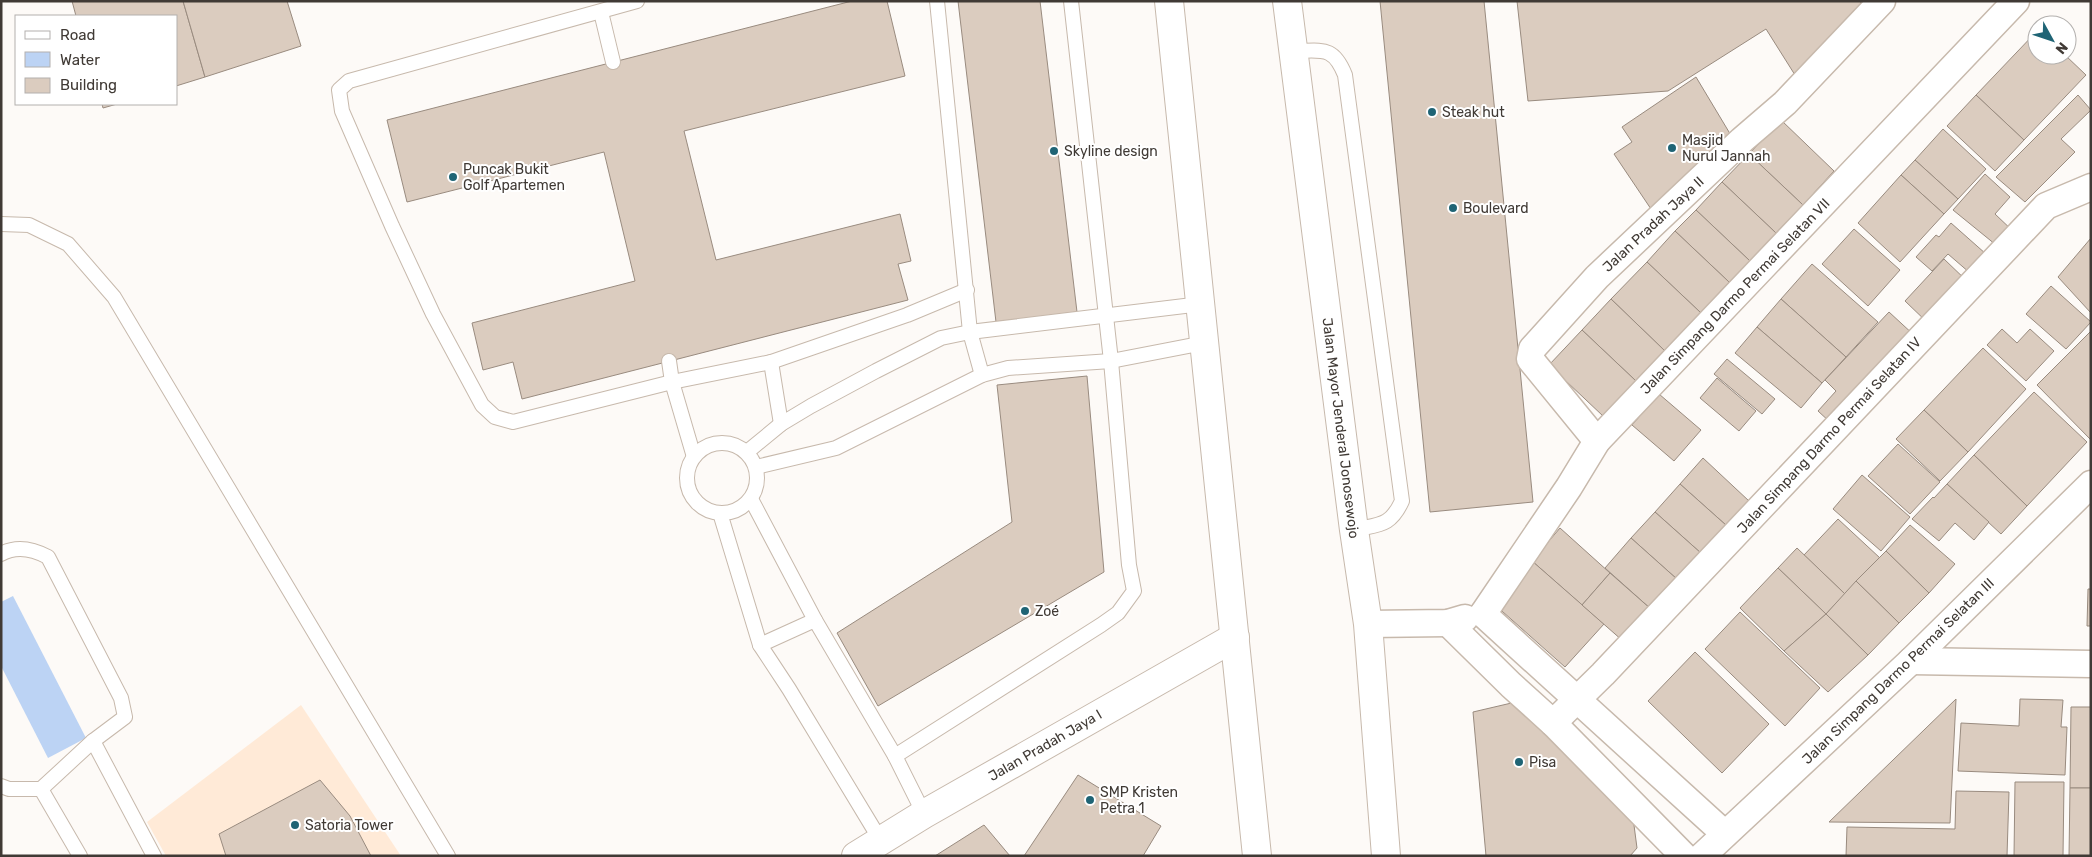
<svg xmlns="http://www.w3.org/2000/svg" width="2092" height="857" viewBox="0 0 2092 857" font-family="Rubik,sans-serif">
  <style>
    .built { fill: #ffead7 }
    .water { fill: #bcd3f4 }
    .building { fill: #dbccbf; stroke: #998b7f }
    .lines { fill: none; stroke-linecap: round; stroke-linejoin: round }
    .service-casing { stroke: #c7b9ac; stroke-width: 16 }
    .minor-casing { stroke: #c7b9ac; stroke-width: 29 }
    .tertiary-casing { stroke: #c7b9ac; stroke-width: 30 }
    .secondary-casing { stroke: #c7b9ac; stroke-width: 30 }
    .service { stroke: #fff; stroke-width: 14 }
    .minor { stroke: #fff; stroke-width: 26 }
    .tertiary { stroke: #fff; stroke-width: 28 }
    .secondary { stroke: #fff; stroke-width: 28 }
    .poi-dot { fill: #1f6475; stroke: #fff; stroke-width: 2 }
    .labels { text-anchor: middle; stroke-width: 4; stroke-linejoin: round; paint-order: stroke }
    .poi-label { font-size: 14px; fill: #403a35; stroke: #fff; text-anchor: start }
    .street-label { font-size: 14px; fill: #403a35; stroke: #fff }
  </style>
  <rect width="100%" height="100%" fill="#fdfaf7"/>
  <polygon class="built" points="301,705 401,856 166,856 147,822"/>
  <polygon class="water" points="13,596 86,738 48,758 1,666 1,602"/>
  <g class="building">
    <polygon points="72,1 183,1 205,77 176,86 176,16 76,16"/>
    <polygon points="183,1 287,1 301,46 205,77"/>
    <polygon points="852,1 887,1 905,76 684,131 716,260 900,214 911,261 898,264 908,300 522,399 513,362 483,370 472,323 635,281 604,152 407,202 387,120"/>
    <polygon points="958,1 1040,1 1077,312 996,322"/>
    <polygon points="1380,1 1484,1 1533,502 1430,512"/>
    <polygon points="1517,1 1860,1 1861,3 1795,75 1766,29 1668,91 1528,101"/>
    <polygon points="2037,31 2037,55 2065,55 2086,75 2024,140 1976,95"/>
    <polygon points="1696,77 1732,137 1653,212 1614,154 1632,142 1622,127"/>
    <polygon points="1976,95 2024,140 1995,171 1947,126"/>
    <polygon points="2078,95 2091,110 2061,139 2075,152 2025,202 1996,177"/>
    <polygon points="102,104 117,104 103,108"/>
    <polygon points="1781,120 1834,171 1803,205 1749,154"/>
    <polygon points="1943,129 1986,169 1958,199 1915,160"/>
    <polygon points="1749,154 1803,205 1776,233 1722,182"/>
    <polygon points="1915,160 1958,199 1944,214 1901,175"/>
    <polygon points="1985,174 2010,197 1995,214 2015,233 2001,249 1953,210"/>
    <polygon points="1901,175 1944,214 1900,262 1858,223"/>
    <polygon points="1722,182 1776,233 1750,261 1696,210"/>
    <polygon points="1696,210 1750,261 1729,282 1675,231"/>
    <polygon points="1951,223 1986,254 1970,273 1948,254 1932,271 1916,257 1936,235 1939,237"/>
    <polygon points="1854,229 1900,270 1868,306 1822,264"/>
    <polygon points="1675,231 1729,282 1701,313 1647,262"/>
    <polygon points="2091,238 2091,313 2058,277"/>
    <polygon points="1944,259 1969,283 1929,324 1905,301"/>
    <polygon points="1647,262 1701,313 1665,351 1611,299"/>
    <polygon points="1812,264 1878,322 1846,357 1781,299"/>
    <polygon points="2051,286 2091,322 2066,349 2026,314"/>
    <polygon points="1611,299 1665,351 1636,381 1582,330"/>
    <polygon points="1781,299 1846,357 1822,383 1757,327"/>
    <polygon points="1889,312 1915,336 1831,423 1818,411 1836,391 1825,380"/>
    <polygon points="1757,327 1822,383 1801,408 1735,353"/>
    <polygon points="2002,329 2017,343 2030,329 2054,351 2026,381 1987,345"/>
    <polygon points="1582,330 1636,381 1603,416 1549,365"/>
    <polygon points="2091,331 2091,440 2037,385"/>
    <polygon points="1983,348 2026,389 1968,452 1924,410"/>
    <polygon points="1727,359 1775,399 1762,414 1714,374"/>
    <polygon points="1087,376 1104,572 878,706 837,633 1012,522 997,385"/>
    <polygon points="1717,378 1756,411 1739,431 1700,398"/>
    <polygon points="2034,392 2087,442 2027,506 1974,455"/>
    <polygon points="1659,394 1701,430 1674,461 1632,425"/>
    <polygon points="1924,410 1968,452 1940,481 1896,439"/>
    <polygon points="1898,444 1940,482 1910,514 1868,476"/>
    <polygon points="1974,455 2027,506 2001,534 1947,484"/>
    <polygon points="1703,458 1749,501 1727,526 1680,484"/>
    <polygon points="1862,475 1910,517 1881,551 1833,509"/>
    <polygon points="1680,484 1727,526 1702,554 1655,512"/>
    <polygon points="1947,484 1989,522 1974,540 1955,523 1939,541 1912,519 1933,497 1934,498"/>
    <polygon points="1655,512 1702,554 1678,580 1631,538"/>
    <polygon points="1838,519 1880,558 1845,594 1804,555"/>
    <polygon points="1910,525 1955,564 1929,593 1886,551"/>
    <polygon points="1560,528 1610,573 1582,605 1532,561"/>
    <polygon points="1631,538 1678,580 1652,610 1605,568"/>
    <polygon points="1797,548 1845,594 1826,614 1778,568"/>
    <polygon points="1886,551 1929,593 1899,623 1856,581"/>
    <polygon points="1532,561 1604,624 1565,667 1494,604"/>
    <polygon points="1778,568 1826,614 1784,651 1740,608"/>
    <polygon points="1610,573 1652,610 1623,641 1582,605"/>
    <polygon points="1856,581 1899,623 1868,655 1826,614"/>
    <polygon points="2088,589 2091,589 2091,626 2087,626"/>
    <polygon points="1740,612 1820,688 1785,726 1705,649"/>
    <polygon points="1826,614 1868,655 1828,692 1784,651"/>
    <polygon points="1695,652 1769,724 1722,773 1648,701"/>
    <polygon points="1956,699 1950,823 1829,822"/>
    <polygon points="2020,699 2063,700 2061,727 2067,727 2065,775 1958,771 1961,723 2019,726"/>
    <polygon points="1520,701 1632,810 1637,848 1630,856 1486,856 1473,712"/>
    <polygon points="2071,707 2091,707 2091,788 2070,788"/>
    <polygon points="1078,775 1161,826 1143,856 1024,856"/>
    <polygon points="320,780 350,816 371,856 226,856 219,834"/>
    <polygon points="2015,782 2064,782 2063,856 2014,856"/>
    <polygon points="2070,788 2091,788 2091,856 2069,856"/>
    <polygon points="1956,791 2009,792 2007,856 1846,856 1847,827 1955,829"/>
    <polygon points="984,825 1010,856 935,856"/>
  </g>
  <g class="lines">
    <defs>
      <g id="service">
        <polyline points="637,1 349,81 339,90 342,111 392,226 433,314 482,405 495,417 513,422 672,382 771,362 907,315 967,290"/>
        <polyline points="937,1 970,332 982,375"/>
        <polyline points="601,12 613,62"/>
        <path d="M1293 51C1322 51 1333 45 1345 75L1402 501C1390 527 1379 524 1354 530"/>
        <polyline points="1,224 29,225 68,244 114,297 448,856"/>
        <polyline points="669,361 672,382 694,457"/>
        <polyline points="771,362 781,424"/>
        <circle cx="722" cy="478" r="35"/>
        <polyline points="747,452 781,424 811,406 876,371 941,338 970,332 1201,304"/>
        <polyline points="756,467 836,448 982,375 1008,368 1111,361 1204,343"/>
        <polyline points="751,499 815,620 895,756 924,814"/>
        <polyline points="720,513 760,645 789,689 881,841"/>
        <path d="M1 554C17 545 33 549 48 557L121 698 125 717 93 741 41 789H9L1 786"/>
        <polyline points="760,645 815,620"/>
        <polyline points="93,741 154,856"/>
        <polyline points="895,756 1101,625 1118,613 1134,591 1129,565 1111,361 1071,1"/>
        <polyline points="41,789 80,856"/>
      </g>
      <g id="minor">
        <polyline points="1597,441 1530,359 1532,349 1597,277 1742,140 1785,103 1882,1"/>
        <polyline points="1483,614 1569,487 1597,441 2016,1"/>
        <polyline points="1483,614 1725,834"/>
        <polyline points="1448,623 1511,685 1553,723 1684,856"/>
        <polyline points="1368,624 1448,623 1465,618"/>
        <polyline points="1911,661 2091,664"/>
        <polyline points="1553,723 1603,674 2046,206 2091,187"/>
        <polyline points="1702,856 1911,661 2091,484"/>
      </g>
      <polyline id="tertiary" points="856,856 924,814 1235,637"/>
      <g id="secondary">
        <polyline points="1169,1 1257,856"/>
        <polyline points="1287,1 1354,530 1368,624 1386,856"/>
      </g>
    </defs>
    <use href="#service" class="service-casing"/>
    <use href="#minor" class="minor-casing"/>
    <use href="#tertiary" class="tertiary-casing"/>
    <use href="#secondary" class="secondary-casing"/>
    <use href="#service" class="service"/>
    <use href="#minor" class="minor"/>
    <use href="#tertiary" class="tertiary"/>
    <use href="#secondary" class="secondary"/>
  </g>
  <g class="poi-dot">
    <circle cx="1432" cy="112" r="5"/>
    <circle cx="1672" cy="148" r="5"/>
    <circle cx="1054" cy="151" r="5"/>
    <circle cx="453" cy="177" r="5"/>
    <circle cx="1453" cy="208" r="5"/>
    <circle cx="1025" cy="611" r="5"/>
    <circle cx="1519" cy="762" r="5"/>
    <circle cx="1090" cy="800" r="5"/>
    <circle cx="295" cy="825" r="5"/>
  </g>
  <g class="labels">
    <g class="poi-label">
      <text x="1442" y="117">Steak hut</text>
      <text x="1682" y="145">Masjid<tspan x="1682" dy="16">Nurul Jannah</tspan></text>
      <text x="1064" y="156">Skyline design</text>
      <text x="463" y="174">Puncak Bukit<tspan x="463" dy="16">Golf Apartemen</tspan></text>
      <text x="1463" y="213">Boulevard</text>
      <text x="1035" y="616">Zoé</text>
      <text x="1529" y="767">Pisa</text>
      <text x="1100" y="797">SMP Kristen<tspan x="1100" dy="16">Petra 1</tspan></text>
      <text x="305" y="830">Satoria Tower</text>
    </g>
    <g class="street-label">
      <text transform="translate(1653 224) rotate(-43)" y="5">Jalan Pradah Jaya II</text>
      <text transform="translate(1735 296) rotate(-46)" y="5">Jalan Simpang Darmo Permai Selatan VII</text>
      <text transform="translate(1341 428) rotate(83)" y="5">Jalan Mayor Jenderal Jonosewojo</text>
      <text transform="translate(1829 435) rotate(-47)" y="5">Jalan Simpang Darmo Permai Selatan IV</text>
      <text transform="translate(1898 671) rotate(-44)" y="5">Jalan Simpang Darmo Permai Selatan III</text>
      <text transform="translate(1045 745) rotate(-30)" y="5">Jalan Pradah Jaya I</text>
    </g>
  </g>
  <rect width="2092" height="857" fill="none" stroke="#403a35" stroke-width="5"/>
  <rect x="15" y="15" width="162" height="90" fill="#ffffff" stroke="#b3b0ae"/>
  <rect x="25" y="31" width="25" height="8" fill="#ffffff" stroke="#b3b0ae"/>
  <text x="60" y="40" font-size="15" fill="#403a35">Road</text>
  <rect x="25" y="52" width="25" height="15" fill="#bcd3f4" stroke="#b3b0ae"/>
  <text x="60" y="65" font-size="15" fill="#403a35">Water</text>
  <rect x="25" y="78" width="25" height="15" fill="#dbccbf" stroke="#b3b0ae"/>
  <text x="60" y="90" font-size="15" fill="#403a35">Building</text>
  <g transform="translate(2052 40) rotate(130)"><circle r="24" fill="#ffffff" stroke="#b3b0ae"/>
  <path d="M0-4L9 19L0 12L-9 19Z" fill="#1f6475"/>
  <text y="-8" font-size="14" font-weight="bold" text-anchor="middle" fill="#403a35">N</text>
  </g>
</svg>
